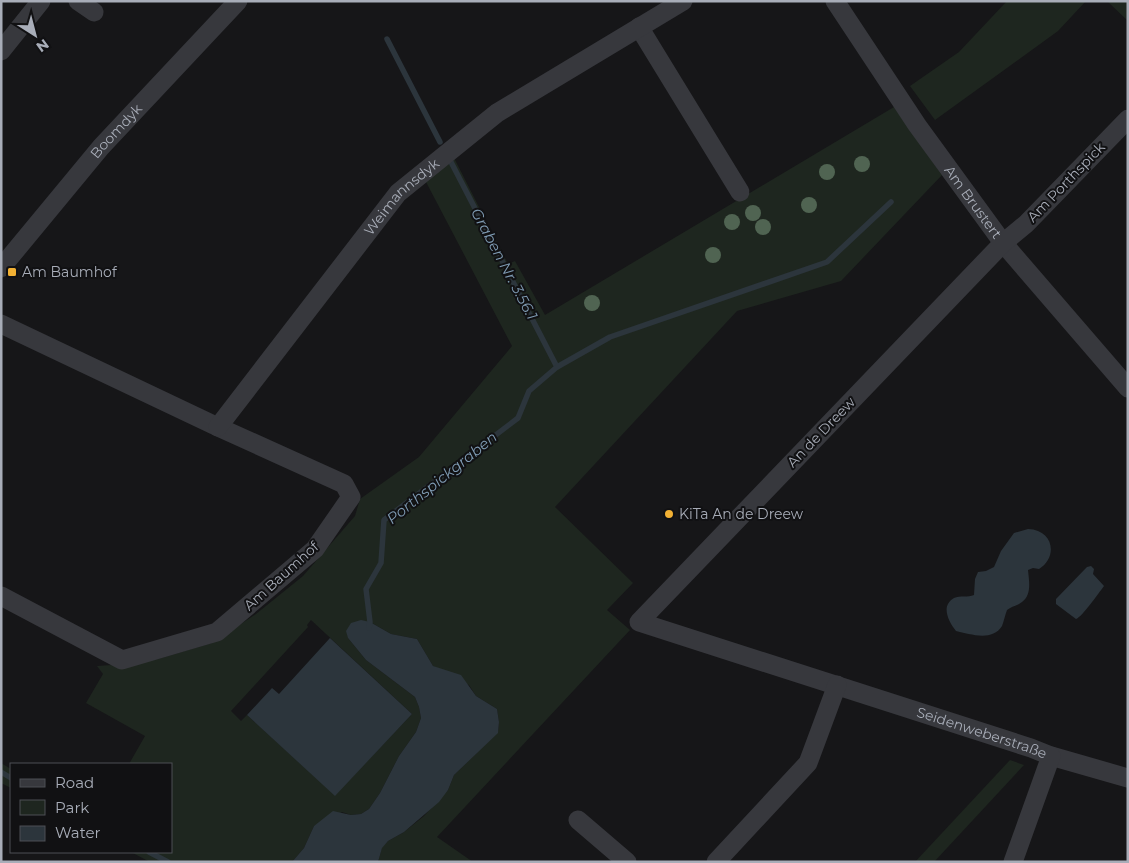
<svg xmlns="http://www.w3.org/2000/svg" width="1129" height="863" viewBox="0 0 1129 863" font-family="Montserrat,sans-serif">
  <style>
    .green { fill: #1e261f; fill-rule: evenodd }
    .water { fill: #2c353c }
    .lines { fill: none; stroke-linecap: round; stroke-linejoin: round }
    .stream { stroke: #2c353c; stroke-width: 5.5 }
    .minor { stroke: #37383d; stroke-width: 19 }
    .tree { fill: #506452 }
    .poi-dot { fill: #f2b134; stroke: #111113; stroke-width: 2 }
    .labels { text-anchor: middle; stroke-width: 4; stroke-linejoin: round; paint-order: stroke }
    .street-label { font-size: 14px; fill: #a8adb8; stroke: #111113 }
    .poi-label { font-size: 14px; fill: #a8adb8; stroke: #111113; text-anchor: start }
    .water-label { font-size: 15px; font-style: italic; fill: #7f9bb3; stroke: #111113 }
  </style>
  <rect width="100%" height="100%" fill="#161618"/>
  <g class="green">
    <polygon points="1007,1 1086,1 1058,31 935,120 910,86 959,52"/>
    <polygon points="1107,1 1128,1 1128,21"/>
    <path d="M894 107 942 175 841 281 737 311 555 507 633 583 607 610 630 630 437 837 473 862H378L382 847 388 841 404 832 424 816 448 790 454 775 498 732 499 722 497 709 476 696 469 685 433 666 417 639 391 634 370 622 348 638 366 660 415 697 419 707 421 718 416 732 399 756 380 793 369 809 361 814 351 815 342 812 314 826 304 848 292 862H150L131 852H171V764H129L145 736 86 703 103 674 97 666 127 664 158 659 212 643 256 614 303 576 355 516 360 499 419 457 512 346 425 180 453 156 508 264 515 261 545 315ZM311 620 412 714 335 795 247 715 241 721 231 711 308 627 307 625Z"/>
    <polygon points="1010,760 1024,765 934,862 915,862"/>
    <polygon points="1,763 11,769 11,788 1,783"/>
  </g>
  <g class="water">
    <path d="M1028 529C1054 530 1058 557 1039 569L1033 568 1028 570C1029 581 1032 595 1022 602 1017 606 1012 606 1007 610 1005 615 1004 621 1002 626 992 642 970 634 956 631 949 622 940 606 954 598 960 595 968 598 974 595L975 579 978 572 986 571 994 567 1001 551 1014 533Z"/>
    <path d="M1091 566 1094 569 1093 574 1104 586C1098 594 1082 617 1076 619L1056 604V599L1087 567Z"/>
    <polygon points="361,620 370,622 391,634 417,639 433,666 461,675 476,696 497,709 499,722 498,733 454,775 448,790 439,802 404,832 388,841 382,848 378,862 292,862 304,848 314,826 333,811 351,815 361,814 369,809 380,793 399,756 416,732 421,718 419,707 415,697 366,660 348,638 346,631 351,623"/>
    <polygon points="330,638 412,714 335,796 247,715 272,688 279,694"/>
  </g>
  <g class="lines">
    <g class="stream">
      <polyline points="387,39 440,142"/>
      <polyline points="451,162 557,367"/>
      <polyline points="369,628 370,622 366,589 381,563 384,520 518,418 529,391 557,367 610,337 827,262 891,202"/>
      <polyline points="1,772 11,778"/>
      <polyline points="149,852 168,862"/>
    </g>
    <g class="minor">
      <polyline points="78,1 94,12"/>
      <path id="s1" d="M835 1 917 125 1003 243 1128 388"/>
      <polyline points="639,27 740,192"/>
      <polyline points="1,51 41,1"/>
      <path id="s2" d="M1128 119 1026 224 1003 243 639 622 1031 748 1051 756 1128 778"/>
      <path id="s3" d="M1 268 101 147 238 1"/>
      <polyline points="1,324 218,427 344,484 351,497 315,549 217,632 122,660 1,596"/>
      <path id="s4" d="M218 427 398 193 497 113 683 1"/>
      <polyline points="578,820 627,862"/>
      <polyline points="716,862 808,763 837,685"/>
      <polyline points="1013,862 1051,756"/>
    </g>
  </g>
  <g class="tree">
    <circle cx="862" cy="164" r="8"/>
    <circle cx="827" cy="172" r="8"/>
    <circle cx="809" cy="205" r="8"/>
    <circle cx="753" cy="213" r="8"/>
    <circle cx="732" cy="222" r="8"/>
    <circle cx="763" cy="227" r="8"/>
    <circle cx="713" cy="255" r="8"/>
    <circle cx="592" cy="303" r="8"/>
  </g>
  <g class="poi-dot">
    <rect x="7" y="267" width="10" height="10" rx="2.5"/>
    <circle cx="669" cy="514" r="5"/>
  </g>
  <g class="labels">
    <g class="street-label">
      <text dy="5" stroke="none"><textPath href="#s3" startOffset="179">Boomdyk</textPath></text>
      <text transform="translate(1066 182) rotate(-46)" y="5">Am Porthspick</text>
      <text dy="5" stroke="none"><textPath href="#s4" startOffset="295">Weimannsdyk</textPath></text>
      <text dy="5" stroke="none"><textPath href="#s1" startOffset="244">Am Brustert</textPath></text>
      <text transform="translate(821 432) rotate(-46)" y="5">An de Dreew</text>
      <text transform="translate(281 576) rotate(-42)" y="5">Am Baumhof</text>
      <text dy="5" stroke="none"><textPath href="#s2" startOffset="1062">Seidenweberstraße</textPath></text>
    </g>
    <g class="poi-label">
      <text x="22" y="277">Am Baumhof</text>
      <text x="679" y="519">KiTa An de Dreew</text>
    </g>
    <g class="water-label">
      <text transform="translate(504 264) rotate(62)" y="5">Graben Nr. 3.56.1</text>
      <text transform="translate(442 478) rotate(-39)" y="5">Porthspickgraben</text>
    </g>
  </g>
  <rect width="1129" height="863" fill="none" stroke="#a8adb8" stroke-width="5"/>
  <rect x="10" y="763" width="162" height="90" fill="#111113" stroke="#4d4f55"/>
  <rect x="20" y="779" width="25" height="8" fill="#37383d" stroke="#4d4f55"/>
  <text x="55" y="788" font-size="15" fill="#a8adb8">Road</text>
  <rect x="20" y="800" width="25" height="15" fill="#1e261f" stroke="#4d4f55"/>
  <text x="55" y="813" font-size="15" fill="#a8adb8">Park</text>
  <rect x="20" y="826" width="25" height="15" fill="#2c353c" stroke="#4d4f55"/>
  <text x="55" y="838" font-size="15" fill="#a8adb8">Water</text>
  <g transform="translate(35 35) rotate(144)" stroke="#111113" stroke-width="4" paint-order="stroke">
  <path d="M0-4L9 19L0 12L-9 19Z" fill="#a8adb8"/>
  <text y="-8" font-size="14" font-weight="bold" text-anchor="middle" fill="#a8adb8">N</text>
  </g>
</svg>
